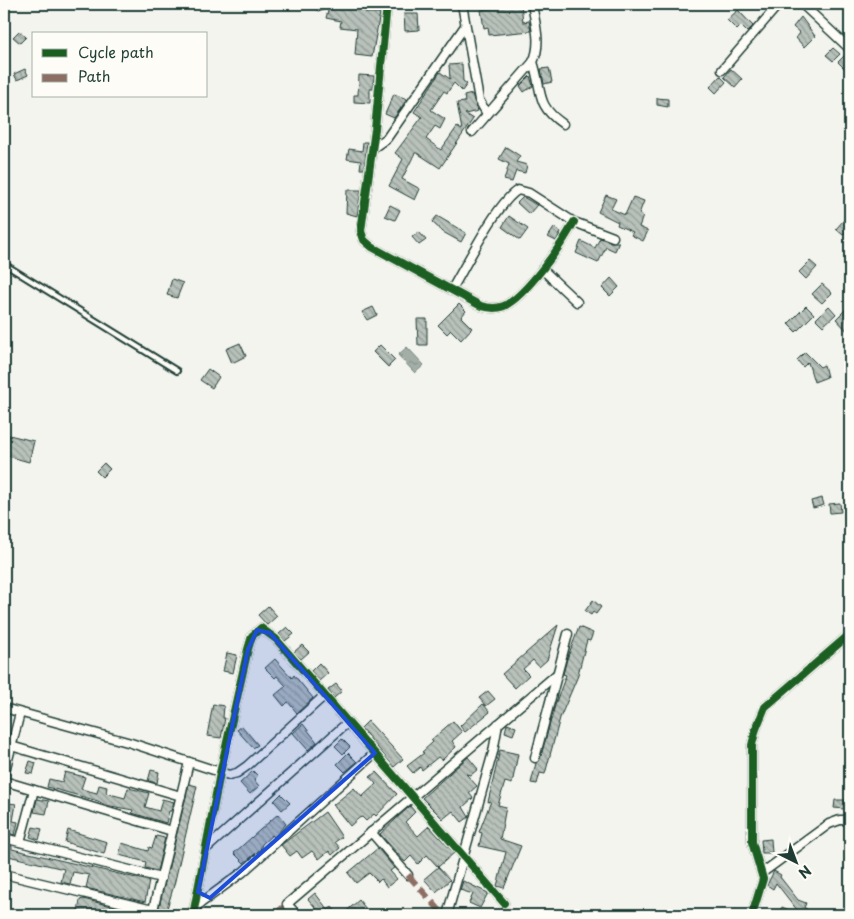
<svg xmlns="http://www.w3.org/2000/svg" width="854" height="919" viewBox="0 0 854 919" font-family="'Playpen Sans',sans-serif">
  <style>
    .water { fill: url(#water-ripples); stroke: #6e8179 }
    .building { fill: url(#building-back-hatch); stroke: #1f3d34 }
    .lines { fill: none; stroke-linecap: round; stroke-linejoin: round }
    .lane-casing { stroke: #1f3d34; stroke-width: 8 }
    .street-casing { stroke: #1f3d34; stroke-width: 11 }
    .lane { stroke: #fdfcf7; stroke-width: 4 }
    .street { stroke: #fdfcf7; stroke-width: 8 }
    .quiet { stroke: #8d6e63; stroke-width: 6; stroke-dasharray: 12 6; stroke-linecap: butt }
    .cycleway-casing { stroke: #fdfcf7; stroke-width: 11 }
    .cycleway { stroke: #1b5e20; stroke-width: 8 }
    .marked { fill: #1d4ed8; fill-opacity: 0.2; stroke: #1d4ed8; stroke-width: 4; stroke-linejoin: round }
  </style>
  <defs>
    <pattern id="water-ripples" width="26" height="14" patternUnits="userSpaceOnUse" patternTransform="scale(1.25)"><rect width="26" height="14" fill="#a3aea7"/><path d="M2 4q2-2 4 0t4 0M15 11q2-2 4 0t4 0" fill="none" stroke="#848f89"/></pattern>
    <pattern id="building-back-hatch" width="6" height="6" patternUnits="userSpaceOnUse" patternTransform="scale(1.25)"><rect width="6" height="6" fill="#b9c1bb"/><path d="M-1 5l2 2M0 0l6 6M5-1l2 2" fill="none" stroke="#969e99"/></pattern>
  </defs>
  <rect width="100%" height="100%" fill="#f4f4ef"/>
  <filter id="ink" filterUnits="userSpaceOnUse"><feTurbulence type="fractalNoise" baseFrequency=".02" numOctaves="2"/><feDisplacementMap in="SourceGraphic" scale="10" xChannelSelector="R" yChannelSelector="G"/><feConvolveMatrix kernelMatrix="1 2 1 2 8 2 1 2 1" color-interpolation-filters="sRGB"/></filter>
  <g filter="url(#ink)">
    <polygon class="water" points="407,347 424,365 415,373 398,355"/>
    <g class="building">
      <polygon points="330,4 367,4 366,13 380,13 372,57 355,55 357,29 340,27 341,21 326,18"/>
      <polygon points="521,4 523,22 529,21 531,31 489,35 488,27 484,28 481,10"/>
      <polygon points="738,10 753,26 747,32 741,26 737,30 727,20"/>
      <polygon points="404,14 418,14 419,30 405,31"/>
      <polygon points="801,17 815,36 804,47 796,38 800,33 793,27"/>
      <polygon points="19,31 26,37 20,43 13,37"/>
      <polygon points="833,48 840,54 833,61 826,55"/>
      <polygon points="845,55 850,60 845,69 838,62"/>
      <polygon points="462,64 463,81 467,84 462,91 454,83 447,93 444,91 431,110 445,119 440,129 435,126 426,139 441,150 457,127 462,130 457,103 465,102 464,96 472,94 478,111 465,114 473,119 440,168 417,153 415,153 402,179 420,189 415,200 389,186 403,159 395,153 422,117 414,112 440,72 450,79 449,65"/>
      <polygon points="549,68 552,82 544,84 541,69"/>
      <polygon points="25,69 28,75 17,80 14,74"/>
      <polygon points="731,69 742,79 735,87 724,77"/>
      <polygon points="359,75 374,76 373,89 370,89 370,103 354,102 354,95 358,95"/>
      <polygon points="530,76 533,86 524,92 520,86"/>
      <polygon points="720,76 726,82 716,93 710,87"/>
      <polygon points="394,94 407,99 394,118 385,114"/>
      <polygon points="657,98 668,99 668,107 657,105"/>
      <polygon points="363,142 367,142 364,169 360,169 361,161 347,159 349,149 362,151"/>
      <polygon points="506,147 520,156 516,162 527,165 525,173 516,171 512,182 504,180 509,164 499,159"/>
      <polygon points="347,190 361,190 357,216 346,213"/>
      <polygon points="606,195 616,199 611,209 625,215 633,197 644,201 639,214 643,216 639,227 648,231 643,241 631,235 633,232 617,225 618,222 598,212"/>
      <polygon points="523,197 537,205 529,214 517,203"/>
      <polygon points="390,205 400,210 395,220 385,216"/>
      <polygon points="850,213 850,227 843,235 836,229"/>
      <polygon points="437,216 466,233 461,242 443,232 432,222"/>
      <polygon points="509,216 528,229 520,240 502,227"/>
      <polygon points="554,228 561,232 556,241 548,237"/>
      <polygon points="419,232 426,240 419,245 412,237"/>
      <polygon points="600,238 611,242 619,242 615,251 606,247 598,263 576,253 581,241 595,248"/>
      <polygon points="810,261 817,267 806,279 799,272"/>
      <polygon points="611,278 619,287 610,296 602,288"/>
      <polygon points="172,279 183,283 177,298 167,295"/>
      <polygon points="822,284 832,293 822,303 812,294"/>
      <polygon points="459,304 466,311 461,317 472,328 461,340 451,330 447,334 438,325"/>
      <polygon points="850,305 850,334 836,319"/>
      <polygon points="806,306 814,314 796,332 788,324"/>
      <polygon points="829,306 836,314 823,326 816,319"/>
      <polygon points="373,307 377,315 367,320 362,312"/>
      <polygon points="417,319 427,319 427,345 418,345"/>
      <polygon points="240,343 246,356 232,363 226,349"/>
      <polygon points="380,345 395,360 388,367 373,352"/>
      <polygon points="805,352 820,367 824,365 827,377 814,382 808,362 803,367 797,360"/>
      <polygon points="208,369 219,377 212,388 200,380"/>
      <polygon points="9,435 34,441 29,462 4,455"/>
      <polygon points="104,463 110,469 102,477 96,471"/>
      <polygon points="822,498 824,505 813,508 811,501"/>
      <polygon points="840,503 841,512 830,513 829,504"/>
      <polygon points="593,600 601,607 596,614 593,612 591,615 585,611"/>
      <polygon points="268,606 277,616 267,625 258,615"/>
      <polygon points="558,625 547,660 539,667 533,660 523,669 529,675 515,688 502,674"/>
      <polygon points="287,627 294,634 285,641 279,634"/>
      <polygon points="579,627 593,633 590,641 587,640 577,678 560,718 545,774 540,773 537,784 531,783 536,763 540,759 556,702 566,675 563,674 567,659"/>
      <polygon points="302,645 309,652 301,659 294,652"/>
      <polygon points="227,653 237,655 233,673 223,671"/>
      <polygon points="275,659 292,678 294,675 313,698 297,713 288,702 284,706 275,695 286,686 277,676 275,678 265,668"/>
      <polygon points="319,663 328,673 319,681 311,671"/>
      <polygon points="336,684 342,691 334,698 328,690"/>
      <polygon points="488,691 495,699 486,706 479,698"/>
      <polygon points="213,704 224,706 223,718 225,718 221,738 207,736"/>
      <polygon points="483,704 490,712 465,732 460,726"/>
      <polygon points="368,721 403,759 394,767 361,728"/>
      <polygon points="453,721 462,732 452,741 456,747 442,760 438,757 422,770 420,767 413,773 407,766 424,753 422,752 433,742 431,740"/>
      <polygon points="303,724 317,742 308,750 293,733"/>
      <polygon points="507,724 516,727 513,735 505,732"/>
      <polygon points="242,726 258,745 253,748 237,730"/>
      <polygon points="342,739 350,747 343,754 335,746"/>
      <polygon points="500,750 518,754 512,784 505,782 498,805 506,807 500,839 521,846 504,888 497,886 506,852 479,846 482,833 479,832 491,801 488,802"/>
      <polygon points="348,753 357,762 345,772 337,764"/>
      <polygon points="468,757 478,769 471,775 466,774 477,786 469,793 473,798 463,807 469,817 462,822 453,811 443,819 422,798"/>
      <polygon points="30,761 36,763 33,774 26,773"/>
      <polygon points="151,770 159,772 157,783 148,781"/>
      <polygon points="253,771 258,776 254,780 259,786 250,794 240,783"/>
      <polygon points="65,772 85,777 81,789 97,793 99,785 107,787 106,793 125,798 128,788 137,790 149,793 145,807 159,811 162,799 174,802 171,811 169,811 166,823 132,813 133,810 105,805 98,801 47,787 49,779 62,782"/>
      <polygon points="376,772 397,794 376,816 374,814 366,821 362,817 359,818 350,826 333,805 354,788 362,797 376,784 370,777"/>
      <polygon points="189,784 197,786 174,885 165,915 157,915"/>
      <polygon points="281,794 290,803 282,810 274,801"/>
      <polygon points="37,799 49,801 46,814 34,812"/>
      <polygon points="835,800 845,800 844,809 834,808"/>
      <polygon points="9,803 16,804 13,821 18,822 15,835 4,832 4,823"/>
      <polygon points="410,806 415,812 405,822 418,836 429,826 454,853 438,867 427,855 418,864 411,856 405,862 380,834"/>
      <polygon points="325,812 342,837 335,842 340,848 332,855 329,851 319,859 312,851 302,858 297,851 290,856 281,845"/>
      <polygon points="278,814 286,824 274,837 272,835 262,844 260,850 244,863 234,853"/>
      <polygon points="33,827 42,829 39,840 30,837"/>
      <polygon points="68,830 107,842 104,854 65,842"/>
      <polygon points="156,836 165,838 157,871 145,868 146,862 119,855 122,843 148,851 149,847 152,848"/>
      <polygon points="771,839 772,853 762,853 761,840"/>
      <polygon points="4,844 12,846 12,849 149,881 145,902 86,888 89,875 73,872 70,884 61,882 64,869 4,855"/>
      <polygon points="378,848 394,868 390,871 397,879 387,887 381,879 378,882 369,873 356,883 348,873"/>
      <polygon points="438,867 450,880 436,892 424,879"/>
      <polygon points="774,871 781,875 780,877 798,900 806,903 804,908 807,909 805,915 778,915 782,907 801,915 776,883 773,889 767,885"/>
      <polygon points="463,881 488,893 480,908 469,903 473,894 460,890"/>
      <polygon points="315,893 328,910 332,907 339,915 322,915 308,899"/>
      <polygon points="83,899 136,912 136,915 99,915 78,911 80,900"/>
      <polygon points="359,900 366,909 359,915 342,915"/>
    </g>
    <g class="lines">
      <defs>
        <g id="lane">
          <polyline points="4,264 177,371"/>
          <polyline points="4,350 4,351"/>
        </g>
        <g id="street">
          <path d="M387 4 375 129 361 231 364 240 372 247 481 306C488 308 497 309 504 306 526 296 563 243 574 222"/>
          <polyline points="462,4 479,100 487,114"/>
          <polyline points="802,4 850,49"/>
          <polyline points="320,6 321,4"/>
          <path d="M533 62C543 92 535 105 563 124"/>
          <polyline points="722,70 779,4"/>
          <path d="M472 132 533 62C542 44 535 23 532 4"/>
          <polyline points="373,148 387,138 465,26"/>
          <polyline points="542,269 577,302"/>
          <path d="M452 289C465 267 498 201 518 190L529 193 574 222 613 237"/>
          <polyline points="4,708 131,743 229,775 237,773 247,766 325,695"/>
          <polyline points="11,746 181,796"/>
          <polyline points="535,758 568,634"/>
          <polyline points="4,775 20,713"/>
          <polyline points="4,781 172,831"/>
          <polyline points="371,832 408,875"/>
          <polyline points="4,838 161,878"/>
          <polyline points="20,842 34,790"/>
          <polyline points="206,849 348,722"/>
          <polyline points="762,873 829,824 840,820 850,820"/>
          <polyline points="4,874 153,910 189,762"/>
          <polyline points="194,908 243,872 375,753"/>
          <polyline points="193,915 220,773 248,649 252,636 261,628 276,639 504,903"/>
          <polyline points="297,915 287,904 557,674"/>
          <polyline points="447,915 493,752 498,724"/>
          <polyline points="752,915 763,879 752,842 752,745 756,729 765,707 850,634"/>
        </g>
      </defs>
      <use href="#lane" class="lane-casing"/>
      <use href="#street" class="street-casing"/>
      <use href="#lane" class="lane"/>
      <use href="#street" class="street"/>
      <g class="quiet">
        <polyline points="408,875 444,915"/>
        <polyline points="274,915 287,904"/>
      </g>
      <defs>
        <g id="cycleway">
          <path d="M387 4 375 129 361 231 364 240 372 247 481 306C488 308 497 309 504 306 526 296 563 243 574 222"/>
          <polyline points="193,915 220,773 248,649 252,636 261,628 276,639 504,903"/>
          <polyline points="752,915 763,879 752,842 752,745 756,729 765,707 850,634"/>
        </g>
      </defs>
      <use href="#cycleway" class="cycleway-casing"/>
      <use href="#cycleway" class="cycleway"/>
    </g>
  </g>
  <path class="marked" d="M257 630 270 633 375 753 210 898 198 892 248 649Z"/>
  <rect width="854" height="919" fill="none" stroke="#fdfcf7" stroke-width="20"/>
  <rect x="10" y="10" width="834" height="899" fill="none" stroke="#1f3d34" stroke-width="2" filter="url(#ink)"/>
  <rect x="32" y="32" width="175" height="65" fill="#fdfcf7" stroke="#a4b0a9"/>
  <rect x="42" y="49" width="25" height="8" fill="#1b5e20" stroke="#a4b0a9"/>
  <text x="78" y="58" font-size="15" fill="#1f3d34">Cycle path</text>
  <rect x="42" y="74" width="25" height="8" fill="#8d6e63" stroke="#a4b0a9"/>
  <text x="78" y="82" font-size="15" fill="#1f3d34">Path</text>
  <g transform="translate(796 862) rotate(138)" stroke="#fdfcf7" stroke-width="4" paint-order="stroke">
  <path d="M0-4L9 19L0 12L-9 19Z" fill="#1f3d34"/>
  <text y="-8" font-size="14" font-weight="bold" text-anchor="middle" fill="#1f3d34">N</text>
  </g>
</svg>
